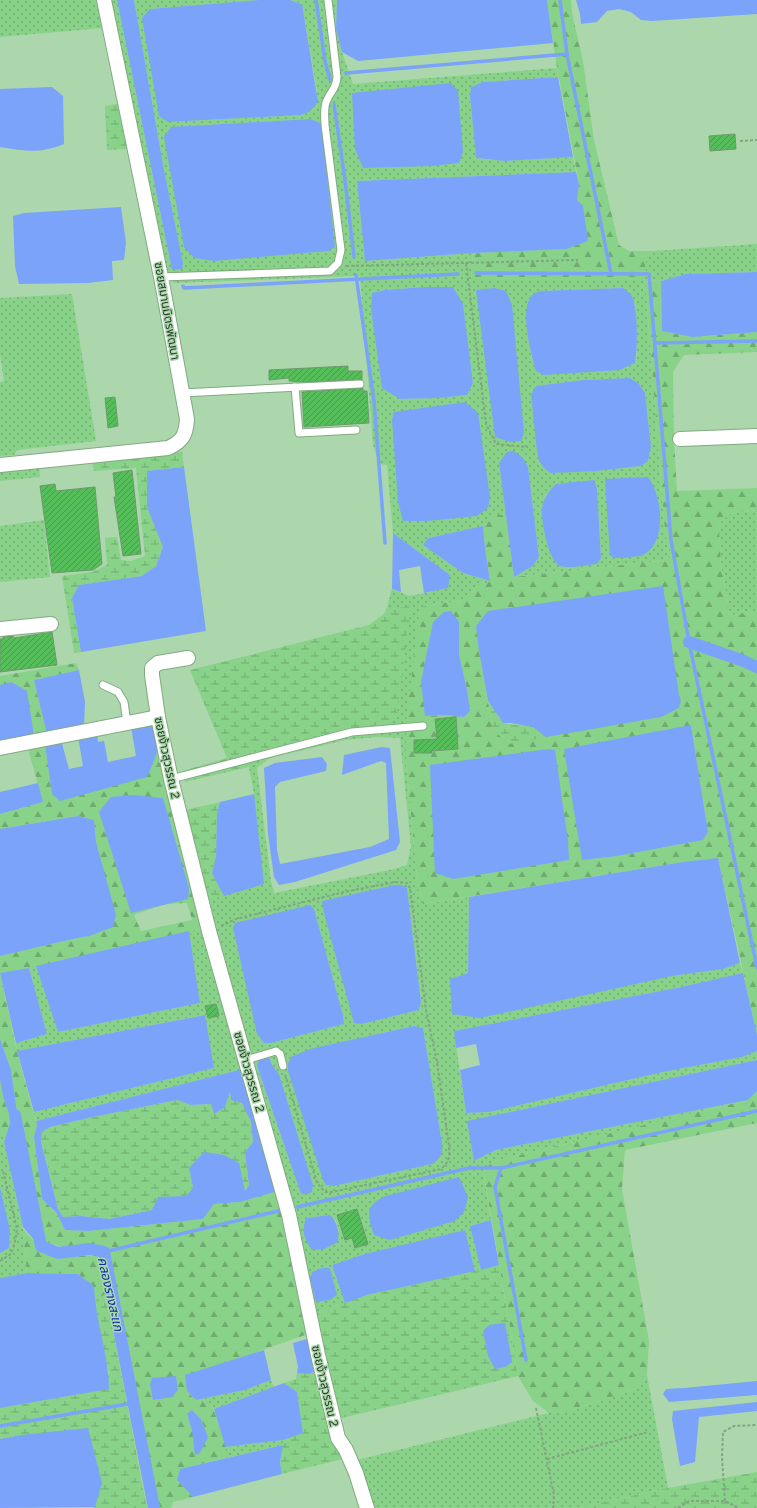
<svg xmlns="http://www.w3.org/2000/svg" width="757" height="1508" viewBox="0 0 757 1508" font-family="Overpass,'Noto Sans Thai',sans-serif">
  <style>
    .grass { fill: url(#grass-dots); fill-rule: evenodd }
    .forest { fill: url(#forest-firs); fill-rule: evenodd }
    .wetland { fill: url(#wetland-marsh) }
    .water { fill: #7ba3f9; fill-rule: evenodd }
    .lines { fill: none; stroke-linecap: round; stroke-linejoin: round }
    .stream { stroke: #7ba3f9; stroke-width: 3.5 }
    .canal { stroke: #7ba3f9; stroke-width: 12 }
    .building { fill: url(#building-hatch); stroke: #70986f }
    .service-casing { stroke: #81aa80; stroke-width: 9 }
    .minor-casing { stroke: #81aa80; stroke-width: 16 }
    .path { stroke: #82a582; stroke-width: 2; stroke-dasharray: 3 2; stroke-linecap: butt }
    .service { stroke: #fff; stroke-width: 7 }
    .minor { stroke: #fff; stroke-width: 14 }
    .labels { text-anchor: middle; stroke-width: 3; stroke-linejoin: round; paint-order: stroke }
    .street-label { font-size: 12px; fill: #2c3d2c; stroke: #acd7ac }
    .water-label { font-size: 13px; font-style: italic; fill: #072da7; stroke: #acd7ac }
  </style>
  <defs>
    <pattern id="grass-dots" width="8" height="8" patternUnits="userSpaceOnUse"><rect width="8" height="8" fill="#89d289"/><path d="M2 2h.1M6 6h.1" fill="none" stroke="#70ac70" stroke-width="1.8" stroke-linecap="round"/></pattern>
    <pattern id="forest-firs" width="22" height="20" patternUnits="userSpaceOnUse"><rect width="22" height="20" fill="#89d289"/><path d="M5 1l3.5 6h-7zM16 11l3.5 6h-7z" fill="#70ac70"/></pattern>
    <pattern id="wetland-marsh" width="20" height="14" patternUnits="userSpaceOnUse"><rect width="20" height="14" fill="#89d289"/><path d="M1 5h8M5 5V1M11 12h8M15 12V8" fill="none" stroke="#70ac70"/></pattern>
    <pattern id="building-hatch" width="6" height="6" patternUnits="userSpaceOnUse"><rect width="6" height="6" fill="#56bd5b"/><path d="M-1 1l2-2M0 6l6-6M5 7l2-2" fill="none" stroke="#479b4b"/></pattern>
  </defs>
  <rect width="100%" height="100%" fill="#acd7ac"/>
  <g class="grass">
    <polygon points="0,0 97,0 103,28 0,37"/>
    <path d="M111 0H117L172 270 183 263 164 170 134 0H259L150 9 168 122 301 115 309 112 317 91 302 4 291 0H337L336 29 342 52 353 84 557 68 558 77 483 82 471 87 470 97 476 158 505 161 573 157 576 172 357 181 365 261 473 253 472 269 645 280 646 256 653 251 757 244V272L686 274 661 281 645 280 665 533 672 556 667 560 514 577 533 566 539 557 528 467 499 463 506 516 498 514 483 526 428 538 423 545 463 573 490 581 476 588 462 600 420 607 406 762 418 888 423 904 469 897 468 974 672 976 723 969 740 963 743 973 681 987 454 1031 466 1113 490 1112 663 1072 742 1057 757 1051V1060L468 1121 474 1161 496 1150 748 1100 496 1161 483 1169 491 1220 470 1226 481 1270 475 1271 465 1230 332 1265 345 1303 314 1313 206 901 254 794 249 767 227 758 387 723 411 607 386 610 392 589 409 596 431 592 450 575 393 533 387 465 379 464 373 445 360 276 173 283 165 270ZM310 119 321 123 170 127ZM425 287 453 288 463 305 473 383 467 395 439 398 400 399 372 293 384 290ZM623 288 635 304 637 354 635 363 620 370 536 371 531 355 527 331 541 291ZM630 378 639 384 645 393 651 447 648 461 641 466 597 471 536 386 583 380ZM465 402 398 502 444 405ZM597 489 601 558 546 540 542 508 546 494ZM378 737 400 738 411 846 407 865 390 870 274 893 271 881 257 768 270 758 345 740ZM407 888 421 1002 419 1010 362 1024ZM314 909 343 1015 344 1024 271 1043H264ZM414 1026 423 1028 442 1143 432 1164 334 1186 326 1185 377 1034ZM269 1057 272 1065 279 1074 313 1185 308 1194H301L257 1066ZM330 1215 336 1221 339 1231 306 1218Z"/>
    <polygon points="72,294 96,441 17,450 14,455 0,456 0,382 4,381 0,354 0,298"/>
    <polygon points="39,464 40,477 0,481 0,468"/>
    <polygon points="757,510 757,613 730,615 721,565 719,524 729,514"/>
    <polygon points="44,520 50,577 0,582 0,526"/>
    <polygon points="203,928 243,1069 36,1121 34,1112 214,1068 204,1015 17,1051 16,1043 47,1034 29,968 36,966 58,1032 200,1003 189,931"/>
    <polygon points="2,1131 23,1229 27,1273 0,1278 0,1253 9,1248 10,1230 0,1187 0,1132"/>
    <polygon points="647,1375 668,1488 575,1508 374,1508 357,1460 549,1413 566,1412 638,1388"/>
    <polygon points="271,1380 274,1387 214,1409 212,1405 196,1400 245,1390"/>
    <polygon points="283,1440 283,1445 226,1458 225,1447"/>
  </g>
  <g class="forest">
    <path d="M547 0H571L572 13 583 61 594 140 619 245 629 251H653L646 256 645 280 661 281 662 331 693 337 757 332V352L684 355 673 372 674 440 677 491 757 488V510L729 514 719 524 721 565 730 615 757 613V1035L718 858 683 862 423 904 418 888 406 762V721L420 607 462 600 476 588 490 581 485 548 483 526 498 514 506 516 514 577 667 560 672 556 665 533 645 280 584 281H481L475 280 472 269 473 253 566 249 577 200 579 184 557 68ZM459 622V654L467 690 470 711 464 717 444 715 425 716ZM479 651 679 695 681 700 493 730ZM691 726 708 832 703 840 617 856 582 860Z"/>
    <polygon points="76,663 79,670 34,680 47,735 34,736 0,685 0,676"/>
    <path d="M45 745 52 794 158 751 203 928 60 962 0 974 20 1064 37 1125 34 1137 42 1199 56 1212 65 1230 89 1231 203 1219 214 1204 240 1202 278 1191 308 1334 259 1351 187 1391 196 1400 212 1405 225 1442 226 1458 180 1469 177 1480 193 1497 173 1502 171 1508H160L155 1493 120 1308 109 1258 96 1244 67 1248 42 1241 29 1204 17 1152 18 1119 11 1070 0 1039V956L73 939 89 936 96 842 94 820 78 816 0 829V814L43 802 28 749ZM111 797 188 899 176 901ZM187 903 192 920 141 931 134 915 164 904ZM192 1410 201 1419 208 1437 192 1431 187 1415Z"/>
    <polygon points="0,1080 3,1096 11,1120 4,1142 2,1132 0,1132"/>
    <polygon points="757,1091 757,1123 625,1150 622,1189 649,1341 647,1375 638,1388 566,1412 549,1413 533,1401 518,1376 483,1169 496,1161 748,1100"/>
    <polygon points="23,1229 46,1254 73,1256 97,1256 104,1267 106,1294 94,1301 93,1286 78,1274 27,1273"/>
  </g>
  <g class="wetland">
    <polygon points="117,104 122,109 129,149 107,150 105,106"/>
    <polygon points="182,452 184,467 147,471 147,507 163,547 156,566 142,576 79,585 72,598 81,652 74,653 62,576 92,572 107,565 105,538 117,537 121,560 131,561 145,556 136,468 94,471 92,462"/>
    <polygon points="411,606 397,713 387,723 228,758 249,767 185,782 182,771 227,758 190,670 369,625 384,614 386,610"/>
    <polygon points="488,701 503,723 533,727 546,737 509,744 493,730"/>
    <polygon points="220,802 217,813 216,856 212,873 224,896 206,901 185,810"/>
    <polygon points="230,1090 242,1103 251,1122 253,1142 245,1152 249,1185 245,1192 189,1168 193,1187 187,1196 175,1198 152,1210 108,1219 81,1216 63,1217 58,1209 41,1141 42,1131 50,1127 93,1117 177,1100 191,1105 211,1104 214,1114"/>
    <polygon points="499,1265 518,1376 338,1419 314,1313 367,1295"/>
    <polygon points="106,1294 147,1508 91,1508 95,1507 21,1435 0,1439 0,1408 81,1394 109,1374 94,1301"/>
    <polygon points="319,1371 343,1459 282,1474 280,1462 283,1440 303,1432 297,1392 284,1383 296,1379 297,1373 308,1374"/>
    <polygon points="757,1472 757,1508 575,1508 668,1488"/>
  </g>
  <g class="water">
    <polygon points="117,0 134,0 164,170 183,263 182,269 172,270"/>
    <polygon points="259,0 290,0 302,4 318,102 309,112 301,115 168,122 159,116 142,18 150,9"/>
    <polygon points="337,0 547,0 553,43 358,61 342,52 336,29"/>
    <polygon points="576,0 757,0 757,14 652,21 641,20 631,12 619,9 607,11 597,22 581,24 580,14"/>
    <polygon points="558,77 573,157 505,161 476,158 470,96 471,87 483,82"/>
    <polygon points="451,83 458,91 463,152 459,163 431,166 363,168 355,149 352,93"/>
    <path d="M52 87 63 96 64 144C39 154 26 151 0 147V89Z"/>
    <polygon points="310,119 321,123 335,247 328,251 214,261 194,258 184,247 164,137 171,127"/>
    <polygon points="576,172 579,184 577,200 583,206 588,241 566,249 473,253 365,261 357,181"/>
    <polygon points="121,207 126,243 124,260 112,261 113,280 88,283 19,284 15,266 13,216 24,213"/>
    <polygon points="757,272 757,332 692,337 662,331 661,281 686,274"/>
    <polygon points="425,287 453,287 463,304 473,383 467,395 439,398 400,399 382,388 371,309 372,293 384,290"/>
    <polygon points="495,288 506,291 512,305 524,433 521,441 510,442 495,437 476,290"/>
    <path d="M623 288C626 291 631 293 632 297 638 309 638 349 635 363L620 370 544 375 536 371C531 355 519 309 532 295 534 293 539 292 541 291Z"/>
    <polygon points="630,378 639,384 645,393 651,447 648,461 641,466 597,471 551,473 545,469 539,461 537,451 531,395 536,386 583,380"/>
    <polygon points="465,402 478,413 490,497 488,508 477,516 427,521 403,521 398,502 392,420 394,412"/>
    <polygon points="514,451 523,458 528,467 539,557 533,566 514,577 499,463 507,452"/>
    <polygon points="184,467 206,631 81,652 72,598 79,585 142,576 156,566 163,547 147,507 147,471"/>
    <path d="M648 477C662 495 668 543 643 555 640 557 634 556 631 557 623 558 617 559 610 556L605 479Z"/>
    <path d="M594 480 597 489 601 558 597 564C588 565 569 569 560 566 548 561 541 520 542 508 544 497 549 491 556 484Z"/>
    <polygon points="483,526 485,548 490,581 463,573 423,545 428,538"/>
    <polygon points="393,533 450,575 448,588 424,593 420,566 399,570 401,592 392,589"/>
    <polygon points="663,586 679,695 681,700 679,708 661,717 546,737 533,727 511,723 503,723 488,701 479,651 476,626 488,611"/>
    <polygon points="451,611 459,622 459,654 467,690 470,711 464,717 444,715 425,716 421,682 433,622 444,612"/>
    <polygon points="79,670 85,702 84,726 47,735 34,680"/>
    <polygon points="11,682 27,691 34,736 0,742 0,685"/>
    <path d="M152 723C166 739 154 761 147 777L60 801 52 794 45 745 61 740 69 769 83 766 78 737 97 733 98 742 104 741 108 762 136 756 131 727Z"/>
    <polygon points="691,725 708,832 703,840 617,856 582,860 564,749"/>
    <polygon points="382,747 390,748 400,842 396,850 295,882 279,885 274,877 268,834 264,768 275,763 322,757 327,764 326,771 280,782 275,787 277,850 280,864 370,847 389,839 386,763 381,761 342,775 344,755"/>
    <polygon points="549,749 555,750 568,841 569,860 453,879 435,873 430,765"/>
    <polygon points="38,783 43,802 0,814 0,792"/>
    <polygon points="254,794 264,884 224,896 212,873 216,856 217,813 220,802"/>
    <polygon points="133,795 163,798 189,888 188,899 131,913 99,812 111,797"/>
    <polygon points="78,816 94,820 96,842 116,915 113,927 89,936 73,939 0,956 0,829"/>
    <polygon points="718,858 740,963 723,969 672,976 480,1018 452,1014 450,979 468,973 469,897 683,862"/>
    <polygon points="395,885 402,885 407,888 421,1002 419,1010 362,1024 354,1023 324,913 322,901"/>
    <polygon points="310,905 314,909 343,1015 344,1024 271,1043 264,1043 257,1034 233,928 235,923"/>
    <polygon points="189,931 200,1003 58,1032 36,966"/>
    <polygon points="29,968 47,1034 16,1043 0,973"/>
    <polygon points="743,973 757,1035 757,1051 742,1057 663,1072 490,1112 466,1113 460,1070 480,1065 476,1044 456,1048 454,1031 681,987"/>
    <polygon points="205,1015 214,1068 34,1112 17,1051"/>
    <path d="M414 1026 423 1028 442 1143C443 1154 441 1158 432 1164L334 1186 326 1185 323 1180 288 1071V1064L291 1057 310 1049Z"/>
    <polygon points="0,1039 11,1070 18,1119 17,1152 29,1204 46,1254 23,1227 4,1142 11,1120 3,1096 0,1080"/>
    <polygon points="269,1057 272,1065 279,1074 313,1185 312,1192 308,1194 301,1194 257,1066 259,1059"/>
    <polygon points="757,1060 757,1091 748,1100 496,1150 474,1161 467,1121"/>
    <path d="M243 1069 278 1191 240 1202 214 1204 203 1219 89 1231 65 1230 56 1212 42 1199 34 1137 37 1125 36 1121ZM230 1091 231 1100 242 1103 251 1122 253 1142 245 1152 249 1185 245 1191 239 1163 224 1155 204 1152 189 1168 193 1187 187 1196 158 1197 152 1210 109 1219 81 1216 63 1217 58 1209 41 1142 42 1132 50 1127 93 1117 177 1100 191 1105 211 1104 214 1114 225 1107Z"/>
    <polygon points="459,1177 468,1197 464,1212 455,1221 390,1240 374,1235 370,1223 369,1209 376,1201 386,1196"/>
    <polygon points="0,1187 10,1230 9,1248 0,1253"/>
    <path d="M330 1215C338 1223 339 1231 338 1242L324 1249 312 1250C304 1238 301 1232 306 1218Z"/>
    <polygon points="491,1220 499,1265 481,1270 470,1226"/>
    <polygon points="465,1230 475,1271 367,1295 345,1303 332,1265 365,1254"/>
    <polygon points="322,1268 330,1268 337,1295 330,1300 316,1302 310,1278 312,1272"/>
    <path d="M27 1273 78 1274 94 1286C95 1321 109 1354 109 1389L0 1408V1278Z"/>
    <polygon points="505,1323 512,1362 505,1367 495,1369 488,1356 483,1331 489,1325"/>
    <polygon points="311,1338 319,1371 308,1374 297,1373 298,1367 293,1343"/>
    <polygon points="264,1350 271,1380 245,1390 196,1400 187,1391 185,1375"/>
    <polygon points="176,1376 178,1390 172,1397 153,1400 150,1384 152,1378"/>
    <polygon points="757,1381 757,1395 669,1402 663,1394 666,1389 684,1388"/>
    <polygon points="284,1383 297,1392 303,1433 283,1440 225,1447 224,1442 214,1409"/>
    <polygon points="757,1402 757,1411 699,1417 695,1462 680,1466 672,1419 673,1411"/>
    <polygon points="192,1410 201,1419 208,1437 200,1453 195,1455 192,1431 187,1414"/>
    <polygon points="88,1428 102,1483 95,1507 0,1508 0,1439 21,1435"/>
    <polygon points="283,1445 280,1462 282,1474 193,1497 177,1480 180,1469"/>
  </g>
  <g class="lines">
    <g class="stream">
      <polyline points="316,0 325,61 330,80"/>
      <polyline points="560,0 567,54 611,274"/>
      <polyline points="346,73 567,54"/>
      <polyline points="334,104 345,180 354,257"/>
      <polyline points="476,273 649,274 671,540 689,642 757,968"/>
      <polyline points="356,275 374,401 385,543"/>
      <polyline points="183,286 184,288 458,274"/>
      <polyline points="655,343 757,341"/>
      <polyline points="297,1207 469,1168 501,1168"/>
      <polyline points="104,1252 278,1211"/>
      <polyline points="526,1360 495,1187 501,1168 757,1111"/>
      <polyline points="0,1426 133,1403"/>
    </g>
    <g class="canal">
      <polyline points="689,642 741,660 757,667"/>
      <polyline points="15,1115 41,1246 58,1253 90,1249 104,1252 154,1508"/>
    </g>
  </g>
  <g class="building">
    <polygon points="735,134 736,149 710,151 709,136"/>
    <polygon points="348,366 348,371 362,371 362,380 301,382 289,381 289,378 269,380 269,370"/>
    <polygon points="363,388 363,391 367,391 369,423 304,427 302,392"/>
    <polygon points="115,397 118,426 108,428 105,398"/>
    <polygon points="132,470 141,554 123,556 114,497 116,497 113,473"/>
    <polygon points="55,484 56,491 95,487 102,564 93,570 52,573 40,486"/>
    <polygon points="52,632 57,665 0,672 0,639 3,639 3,637 13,636 14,638"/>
    <polygon points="456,717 458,749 431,751 432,753 414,753 414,740 437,739 435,719"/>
    <polygon points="216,1004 219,1016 208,1018 205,1006"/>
    <polygon points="357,1209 368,1244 355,1248 352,1238 345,1240 337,1215"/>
  </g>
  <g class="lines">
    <defs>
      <g id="service">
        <path d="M161 277 330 271 338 263 341 250 325 125C325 117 323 108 327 100 331 90 336 90 337 77L328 0"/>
        <polyline points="295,387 299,433 356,430"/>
        <polyline points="182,393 360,384"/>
        <polyline points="103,685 118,692 124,702 127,723"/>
        <polyline points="171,779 352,732 423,726"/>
        <polyline points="246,1060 276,1051 280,1054 283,1066"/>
      </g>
      <g id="minor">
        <polyline points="680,439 757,436"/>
        <path d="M0 465 168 448C183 441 186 435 187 419L161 277 104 0"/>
        <polyline points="0,629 51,624"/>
        <polyline points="188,658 158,663 152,668 152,675 158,717 171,779 209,931 289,1215 318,1355 338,1438 346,1450 356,1473 367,1508"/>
        <polyline points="0,748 158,717"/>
      </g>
    </defs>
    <use href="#service" class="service-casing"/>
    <use href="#minor" class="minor-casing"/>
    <g class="path">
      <polyline points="740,141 757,140"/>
      <polyline points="466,263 486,424 496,444 528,447"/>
      <polyline points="346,266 578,260"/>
      <path d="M221 926 236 919 344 892 395 882 407 883 410 888 426 1010 437 1062 449 1146C450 1157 449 1162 441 1169L332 1192H325L317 1183 285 1074"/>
      <polyline points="0,1261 11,1254 15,1242 17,1229 3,1171"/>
      <polyline points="536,1408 554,1495 553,1508"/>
      <polyline points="547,1459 648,1432"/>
      <polyline points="725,1501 722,1458 723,1432 734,1426 757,1425"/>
      <polyline points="678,1508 689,1501 725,1501 739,1508"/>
    </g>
    <use href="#service" class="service"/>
    <use href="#minor" class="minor"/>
  </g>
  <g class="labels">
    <g class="street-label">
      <text transform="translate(167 311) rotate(80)" y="4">ซอยสมานมิตรพัฒนา</text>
      <text transform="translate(167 758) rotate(78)" y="4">ซอยง้าวสุวรรณ 2</text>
      <text transform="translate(249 1072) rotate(74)" y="4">ซอยง้าวสุวรรณ 2</text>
      <text transform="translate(325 1386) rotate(77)" y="4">ซอยง้าวสุวรรณ 2</text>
    </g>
    <g class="water-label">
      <text transform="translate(111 1294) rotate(77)" y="5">คลองรางสะแก</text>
    </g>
  </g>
</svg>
